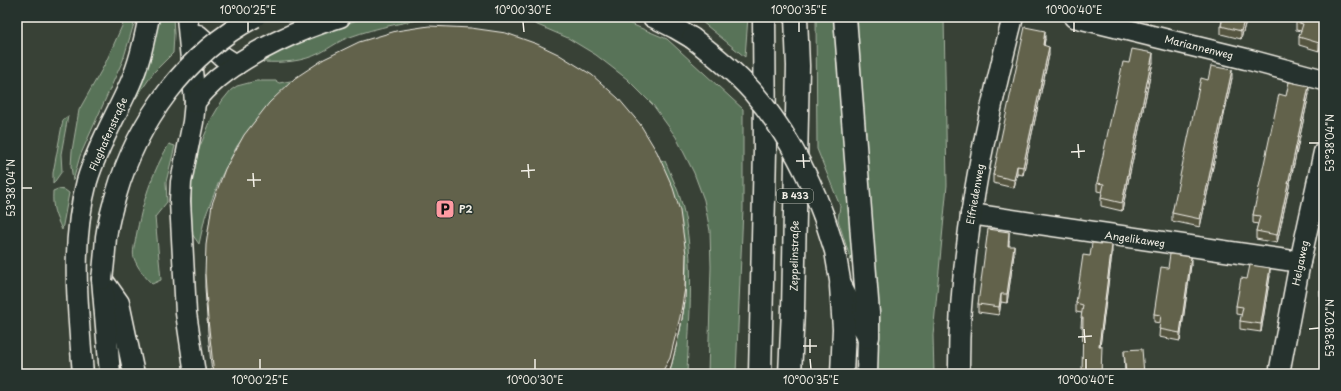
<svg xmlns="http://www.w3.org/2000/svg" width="1341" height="391" viewBox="0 0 1341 391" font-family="'Playpen Sans',sans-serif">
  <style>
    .green { fill: #587359; stroke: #a6b2a0 }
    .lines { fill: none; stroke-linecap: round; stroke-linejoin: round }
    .minor-casing { stroke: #f4f1e8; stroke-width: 23 }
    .highway-casing { stroke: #f4f1e8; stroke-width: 25 }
    .minor { stroke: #26332d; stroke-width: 20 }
    .highway { stroke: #26332d; stroke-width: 22 }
    .minor-bridge-casing { stroke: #f4f1e8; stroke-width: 23; stroke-linecap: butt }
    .minor-bridge { stroke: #26332d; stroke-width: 20 }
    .wall { fill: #545441; stroke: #f4f1e8 }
    .shaded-wall { fill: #454535; stroke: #f4f1e8 }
    .building { fill: #62624c; stroke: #f4f1e8 }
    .ticks { fill: none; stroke: #f4f1e8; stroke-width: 1.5 }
    .labels { text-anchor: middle; stroke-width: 3; stroke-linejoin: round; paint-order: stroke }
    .shield { fill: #26332d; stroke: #b6b8b0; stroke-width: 1 }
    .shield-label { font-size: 9px; font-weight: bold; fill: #f4f1e8 }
    .street-label { font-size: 10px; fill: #f4f1e8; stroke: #26332d }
    .poi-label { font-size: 10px; font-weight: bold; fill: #f4f1e8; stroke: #26332d; text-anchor: start }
    .neatline { fill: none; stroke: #f4f1e8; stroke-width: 1.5 }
    .ticks-label { font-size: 10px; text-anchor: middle; fill: #f4f1e8 }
  </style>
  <rect width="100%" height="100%" fill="#384136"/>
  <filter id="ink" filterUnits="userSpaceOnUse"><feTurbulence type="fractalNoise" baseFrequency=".025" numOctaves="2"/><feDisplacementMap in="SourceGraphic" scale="8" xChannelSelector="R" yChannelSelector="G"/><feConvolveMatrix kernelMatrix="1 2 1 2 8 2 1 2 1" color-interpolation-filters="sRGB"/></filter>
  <g filter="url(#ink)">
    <g class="green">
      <polygon points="126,17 136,17 123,60 80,156 73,181 71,166 72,151 79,110 105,64"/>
      <path d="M159 17H173L174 34 173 53 154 72 127 111C141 80 154 50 159 17Z"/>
      <path d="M367 17H435C407 22 377 27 350 37 340 40 330 48 320 53 302 62 282 63 263 62L277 53 285 46 314 34Z"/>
      <polygon points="509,17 614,17 667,39 743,109 743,209 736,374 708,374 711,267 710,231 704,200 694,173 676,137 653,105 627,79 596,55 568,38 533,23"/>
      <polygon points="696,17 748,17 745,57"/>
      <polygon points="816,17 834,17 854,270 838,220 840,206 817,149"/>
      <polygon points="852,17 944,17 947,185 933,335 934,374 875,374"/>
      <polygon points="302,79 261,114 237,146 220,179 205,217 199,244 192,234 191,181 200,146 212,118 222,101 231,90 237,86 256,81 276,81 279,83"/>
      <polygon points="68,116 61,154 62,171 53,184 53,173 63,120"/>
      <path d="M169 144 175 146 166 182 167 202 155 217 161 280 152 284C145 277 137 267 134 258 132 252 135 243 136 237 142 203 152 173 169 144Z"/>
      <path d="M660 160 665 161C671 175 678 189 682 204 696 259 689 318 687 374H668L680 330 685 301 686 267 680 225Z"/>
      <path d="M58 189 65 190 69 193 62 230C55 214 52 209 53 191Z"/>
    </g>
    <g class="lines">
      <defs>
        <g id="minor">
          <polyline points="187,17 195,102 193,122 181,182 180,201 186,313 195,374"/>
          <polyline points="653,17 675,28 692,38"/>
          <polyline points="1074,17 1246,59 1324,80"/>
          <polyline points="198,35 222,56 236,65"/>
          <path d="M195 102C202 93 210 85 218 78 251 51 300 29 340 17"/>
          <polyline points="971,214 1300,262"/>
          <polyline points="824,217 835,251 841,286 868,337 867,374"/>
          <polyline points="102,279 119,303 134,374"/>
          <polyline points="102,279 110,374"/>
          <path d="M83 374C78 310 70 244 87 181 97 147 116 116 130 84 140 62 144 40 149 17"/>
          <path d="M959 374C958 253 983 134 1013 17"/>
          <polyline points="1279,374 1300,262 1324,152"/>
        </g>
        <g id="highway">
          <polyline points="845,17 868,313 868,337"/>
          <polyline points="841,286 844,329 842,374"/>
          <polyline points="760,374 765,150 764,17"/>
          <polyline points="790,374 793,310 798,66 796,17"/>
        </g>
      </defs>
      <use href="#minor" class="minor-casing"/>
      <use href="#highway" class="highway-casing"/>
      <use href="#minor" class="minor"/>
      <use href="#highway" class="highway"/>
      <defs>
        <g id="minor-bridge">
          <path d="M692 38C713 54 734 71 752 91 784 128 807 171 824 217"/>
          <path d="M102 279C104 265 105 251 106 237 108 223 112 208 116 195 137 122 186 53 255 17"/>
        </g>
      </defs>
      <use href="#minor-bridge" class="minor-bridge-casing"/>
      <use href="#minor-bridge" class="minor-bridge"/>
    </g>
    <g class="wall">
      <polygon points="973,17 983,17 982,20"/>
      <polygon points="1218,17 1247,17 1241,39 1221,34 1221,26 1222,20 1218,19"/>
      <polygon points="1324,17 1324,34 1319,51 1299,45 1299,37 1301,31 1296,30 1296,22"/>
      <polygon points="1045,39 1044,46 1049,55 1023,175 1017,174 1014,188 993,183 993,175"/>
      <polygon points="1153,62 1122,211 1101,206 1101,198 1102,192 1097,191 1097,183 1129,63"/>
      <polygon points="1232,78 1200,227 1172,221 1172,213 1208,80"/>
      <polygon points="1309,94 1277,243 1256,239 1256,231 1258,224 1253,223 1253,215 1286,96"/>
      <polygon points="1009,240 1009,246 1014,254 1007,303 1001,302 999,315 978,312 978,304"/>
      <polygon points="1112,254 1100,346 1101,374 1083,327 1081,327 1082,313 1076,312 1076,303 1090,256"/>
      <polygon points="1191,265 1180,341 1159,337 1160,323 1154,322 1154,314 1168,268"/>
      <polygon points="205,274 685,301 680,330 670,371 668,374 212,374 208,333 205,287"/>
      <polygon points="1270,276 1261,332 1240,329 1240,321 1242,315 1236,314 1236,306 1247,279"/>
      <polygon points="1320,290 1324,290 1324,336 1323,336 1320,301"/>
      <polygon points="1124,350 1144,374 1125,374"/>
    </g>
    <g class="shaded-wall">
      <polygon points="1245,17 1247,17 1241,39 1241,31"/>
      <polygon points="1324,26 1324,34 1319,51 1319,43"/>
      <polygon points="1045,31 1045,39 1043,53 1043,45"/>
      <polygon points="1049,47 1049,55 1023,175 1023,167"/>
      <polygon points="1153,53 1153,62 1122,211 1122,203"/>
      <polygon points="1232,70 1232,78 1200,227 1200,219"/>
      <polygon points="1309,86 1309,94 1277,243 1277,235"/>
      <polygon points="1017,166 1017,174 1014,188 1014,180"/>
      <polygon points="1009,232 1009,240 1008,254 1008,246"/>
      <polygon points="1112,245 1112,254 1099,355 1099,346"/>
      <polygon points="1014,246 1014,254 1007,303 1007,294"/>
      <polygon points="686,254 685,301 680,330 670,371 668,374 661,374"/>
      <polygon points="1191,257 1191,265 1180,341 1180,333"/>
      <polygon points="1270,268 1270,276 1261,332 1261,324"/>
      <polygon points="1001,294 1001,302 999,315 999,307"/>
    </g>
    <g class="building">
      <polygon points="1223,17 1245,17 1241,31 1221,26"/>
      <polygon points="1297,17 1324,17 1324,26 1319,43 1299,37 1303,24 1296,22"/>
      <polygon points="429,26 471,28 506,33 537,44 558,54 592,75 618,98 640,124 657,152 673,188 680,211 686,254 685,288 680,317 670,358 661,374 214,374 208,320 205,274 206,245 212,204 225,169 244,135 269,103 295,78 324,59 359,42 396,31"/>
      <polygon points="1025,27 1045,31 1043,45 1049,47 1023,167 1017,166 1014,180 993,175"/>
      <polygon points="1132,49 1153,53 1122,203 1101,198 1104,184 1097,183 1123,62 1129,63"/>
      <polygon points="1211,66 1232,70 1200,219 1172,213 1201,78 1208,80"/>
      <polygon points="1289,82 1309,86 1277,235 1256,231 1260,216 1253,215 1279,94 1286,96"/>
      <polygon points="988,229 1009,232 1008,246 1014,246 1007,294 1001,294 999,307 978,304"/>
      <polygon points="1092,243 1112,245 1099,346 1102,346 1101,374 1082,374 1083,318 1081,318 1083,305 1076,303 1083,255 1090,256"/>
      <polygon points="1170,254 1191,257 1180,333 1159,329 1161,315 1154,314 1161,267 1168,268"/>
      <polygon points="1250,265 1270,268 1261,324 1240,321 1243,307 1236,306 1241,278 1247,279"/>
      <polygon points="1320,290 1324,290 1324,325 1323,325"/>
      <polygon points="1142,349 1144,374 1126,374 1124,350"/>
      <polygon points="1236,372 1236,374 1215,374"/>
    </g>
  </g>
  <path class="ticks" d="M248 22V32M523 22 524 32M799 22V32M1074 22V32M1309 143H1319M1078 144 1079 158M1071 152 1085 151M803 154 804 168M796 161H810M528 164 529 178M521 171 535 170M253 173 254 187M247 180H261M22 188H32M1084 329 1085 343M1309 329 1319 328M1078 337 1092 336M810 339V353M803 346H817M260 359V369M535 359V369M810 359 811 369M1086 359V369"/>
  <defs>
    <symbol id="parking-square" viewBox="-11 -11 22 22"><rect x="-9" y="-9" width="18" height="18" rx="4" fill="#ff9aa2" stroke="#26332d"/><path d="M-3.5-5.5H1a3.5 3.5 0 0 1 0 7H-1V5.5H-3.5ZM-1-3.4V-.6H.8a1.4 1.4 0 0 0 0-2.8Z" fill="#111"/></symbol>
  </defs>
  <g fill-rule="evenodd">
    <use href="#parking-square" x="434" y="198" width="22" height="22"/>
  </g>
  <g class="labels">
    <rect class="shield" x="777" y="189" width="36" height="14" rx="3"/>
    <g class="shield-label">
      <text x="795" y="199">B 433</text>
    </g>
    <g class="street-label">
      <text transform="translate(1199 47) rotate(14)" y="4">Mariannenweg</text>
      <text transform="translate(108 134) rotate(-66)" y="4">Flughafenstraße</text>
      <text transform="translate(975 194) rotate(-80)" y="4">Elfriedenweg</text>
      <text transform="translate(1135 239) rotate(8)" y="4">Angelikaweg</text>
      <text transform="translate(794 256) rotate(-89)" y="4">Zeppelinstraße</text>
      <text transform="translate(1300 263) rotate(-78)" y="4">Helgaweg</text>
    </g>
    <g class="poi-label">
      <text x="459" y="213">P2</text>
    </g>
  </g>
  <rect width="1341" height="391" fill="none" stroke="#26332d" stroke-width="44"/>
  <rect x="22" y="22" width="1297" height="347" class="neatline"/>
  <g class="ticks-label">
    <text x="248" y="14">10°00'25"E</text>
    <text x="523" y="14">10°00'30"E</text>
    <text x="799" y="14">10°00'35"E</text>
    <text x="1074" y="14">10°00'40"E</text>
    <text transform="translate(1330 143) rotate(-90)" y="4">53°38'04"N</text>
    <text transform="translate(11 188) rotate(-90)" y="4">53°38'04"N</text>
    <text transform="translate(1330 328) rotate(-90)" y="4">53°38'02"N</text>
    <text x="260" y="384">10°00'25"E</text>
    <text x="535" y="384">10°00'30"E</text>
    <text x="811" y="384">10°00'35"E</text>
    <text x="1086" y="384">10°00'40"E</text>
  </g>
</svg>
